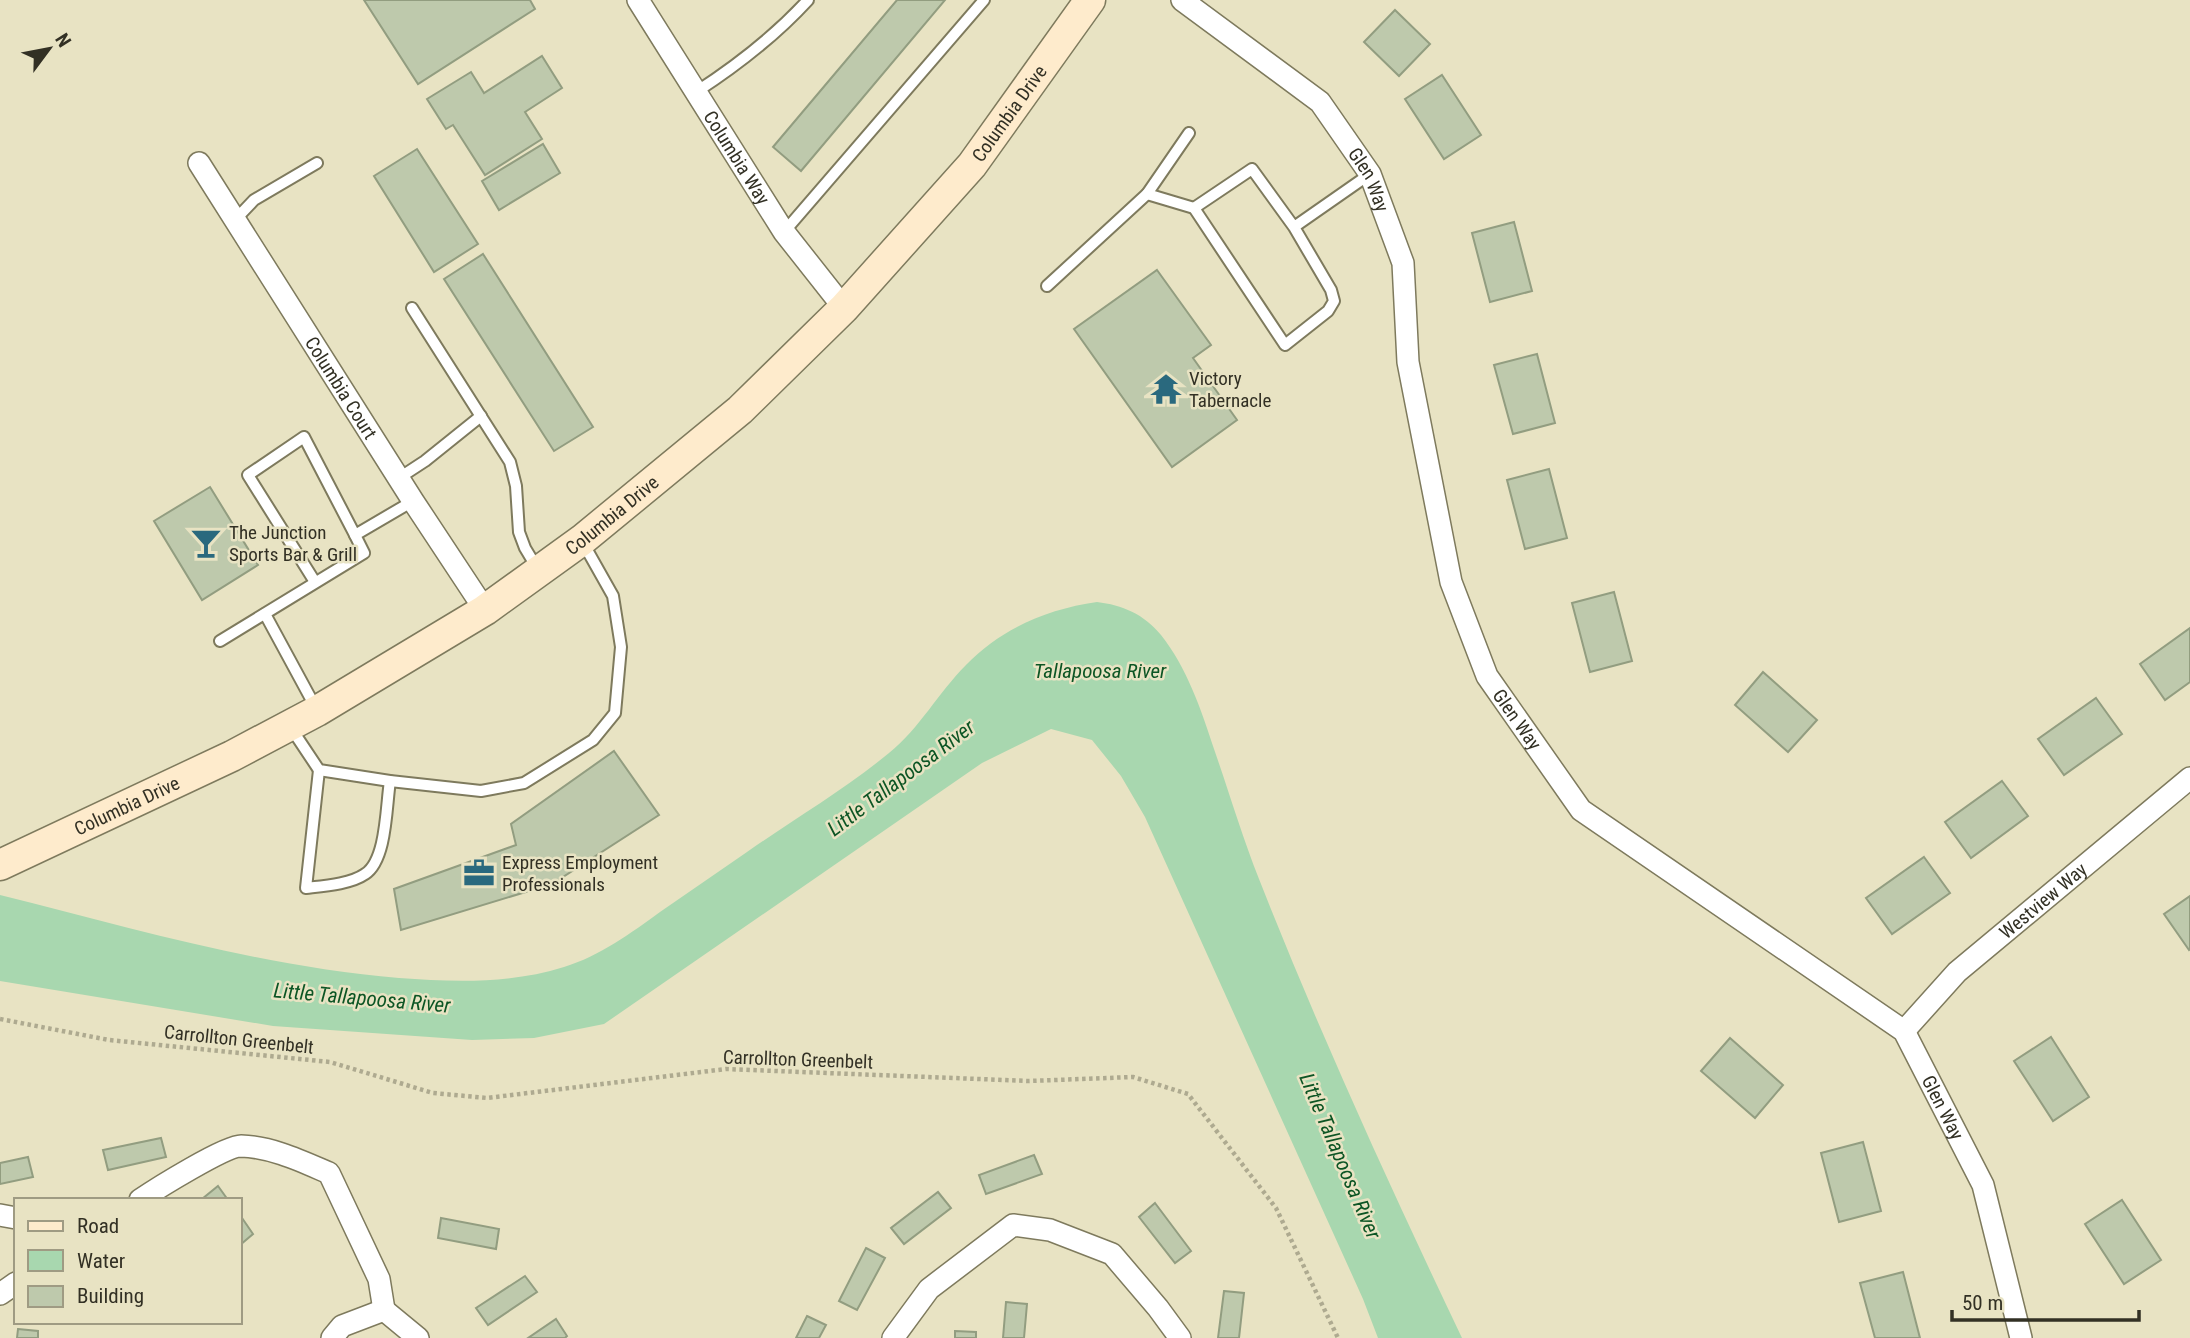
<svg xmlns="http://www.w3.org/2000/svg" width="2190" height="1338" viewBox="0 0 2190 1338" font-family="'Roboto Condensed',sans-serif">
  <style>
    .water { fill: #a8d7af }
    .building { fill: #bec9ac; stroke: #929d80; stroke-width: 2 }
    .lines { fill: none; stroke-linecap: round; stroke-linejoin: round }
    .service-casing { stroke: #7e7a5d; stroke-width: 14 }
    .minor-casing { stroke: #7e7a5d; stroke-width: 24 }
    .secondary-casing { stroke: #7e7a5d; stroke-width: 33 }
    .path { stroke: #aeaa90; stroke-width: 4.5; stroke-dasharray: 3.5 3.5; stroke-linecap: butt }
    .service { stroke: #fff; stroke-width: 10 }
    .minor { stroke: #fff; stroke-width: 21 }
    .secondary { stroke: #feebcc; stroke-width: 30 }
    .labels { text-anchor: middle; stroke-width: 5; stroke-linejoin: round; paint-order: stroke }
    .street-label { font-size: 19px; fill: #323024; stroke: #e8e3c3 }
    .poi-label { font-size: 19px; fill: #323024; stroke: #e8e3c3; text-anchor: start }
    .water-label { font-size: 21px; font-style: italic; fill: #0c5524; stroke: #e8e3c3 }
  </style>
  <rect width="100%" height="100%" fill="#e8e3c3"/>
  <path class="water" d="M1097 602C1122 605 1144 614 1161 635 1187 668 1201 709 1214 749 1229 792 1242 836 1259 879 1320 1034 1390 1187 1462 1338H1378L1363 1299 1145 817 1121 776 1092 740 1051 729 982 763 604 1024 534 1038 472 1040 273 1026 0 981V895C132 928 263 967 399 978 454 982 510 984 564 967 600 956 631 933 660 912 689 892 718 872 747 852 794 819 844 790 889 753 920 728 938 693 966 665 1001 629 1047 609 1097 602Z"/>
  <g class="building">
    <polygon points="364,0 530,0 535,9 418,84"/>
    <polygon points="897,0 945,0 801,171 773,147"/>
    <polygon points="1395,10 1430,44 1399,76 1364,42"/>
    <polygon points="542,56 562,88 525,112 542,139 485,175 453,125 446,129 427,99 471,72 484,93"/>
    <polygon points="1442,75 1481,135 1444,159 1405,99"/>
    <polygon points="543,144 560,173 499,210 482,181"/>
    <polygon points="417,149 478,244 434,272 374,176"/>
    <polygon points="1514,222 1532,291 1490,302 1472,233"/>
    <polygon points="483,254 593,427 554,451 444,279"/>
    <polygon points="1157,270 1211,345 1193,358 1237,420 1172,467 1074,329"/>
    <polygon points="1537,354 1555,423 1513,434 1494,365"/>
    <polygon points="1549,469 1567,538 1525,549 1507,480"/>
    <polygon points="210,487 258,565 202,600 154,521"/>
    <polygon points="1614,592 1632,661 1590,672 1572,603"/>
    <polygon points="2190,628 2190,682 2165,700 2140,664"/>
    <polygon points="1763,672 1817,720 1788,752 1735,705"/>
    <polygon points="2096,698 2122,734 2064,775 2038,739"/>
    <polygon points="614,751 659,815 552,884 401,930 394,889 516,845 511,824"/>
    <polygon points="2002,781 2028,816 1971,858 1945,822"/>
    <polygon points="1924,857 1950,893 1892,934 1866,898"/>
    <polygon points="2190,896 2190,949 2189,950 2164,914"/>
    <polygon points="2051,1037 2089,1097 2053,1121 2014,1061"/>
    <polygon points="1730,1038 1783,1085 1755,1118 1701,1071"/>
    <polygon points="161,1138 166,1157 108,1170 103,1150"/>
    <polygon points="1863,1142 1881,1211 1839,1222 1821,1153"/>
    <polygon points="1034,1155 1042,1174 986,1194 979,1175"/>
    <polygon points="28,1157 33,1177 0,1184 0,1163"/>
    <polygon points="218,1186 228,1200 202,1200 202,1199"/>
    <polygon points="938,1192 951,1208 904,1244 891,1228"/>
    <polygon points="2122,1200 2161,1260 2124,1284 2085,1224"/>
    <polygon points="1155,1203 1191,1251 1175,1263 1139,1217"/>
    <polygon points="240,1215 253,1234 240,1245"/>
    <polygon points="441,1218 499,1229 496,1249 438,1238"/>
    <polygon points="866,1248 885,1258 857,1310 839,1301"/>
    <polygon points="1903,1272 1920,1338 1875,1338 1860,1283"/>
    <polygon points="525,1276 537,1292 488,1325 476,1308"/>
    <polygon points="1224,1291 1244,1293 1239,1338 1218,1338"/>
    <polygon points="1006,1302 1027,1304 1024,1338 1003,1338"/>
    <polygon points="807,1316 826,1325 819,1338 796,1338"/>
    <polygon points="556,1319 567,1336 565,1338 528,1338"/>
    <polygon points="18,1329 38,1331 38,1338 17,1338"/>
    <polygon points="955,1331 976,1332 976,1338 955,1338"/>
  </g>
  <g class="lines">
    <defs>
      <g id="service">
        <path d="M696 92C736 66 775 36 808 0"/>
        <polyline points="1147,194 1194,208"/>
        <polyline points="235,220 254,200 317,163"/>
        <polyline points="1294,227 1331,290 1334,301 1328,311 1285,345 1194,208 1252,169 1294,227 1370,174"/>
        <polyline points="784,232 984,0"/>
        <polyline points="1047,286 1147,194 1189,133"/>
        <polyline points="412,308 510,462 516,486 519,532 525,548 537,568"/>
        <polyline points="399,478 425,461 481,416"/>
        <polyline points="315,582 248,475 304,437 355,535"/>
        <polyline points="265,614 317,710"/>
        <polyline points="220,641 364,553 355,535 413,501"/>
        <polyline points="291,728 319,770 390,781 481,791 524,783 593,740 615,713 621,647 613,596 582,541"/>
        <path d="M319 770 306 888C323 886 351 884 365 874 387 860 386 805 390 781"/>
      </g>
      <g id="minor">
        <path id="s1" d="M638 0 784 232 844 308"/>
        <path id="s2" d="M1182 0 1320 102 1370 174 1403 263 1408 362 1451 582 1487 676 1581 810 1904 1031 1983 1185 2021 1338"/>
        <path id="s3" d="M199 163 413 501 485 610"/>
        <path id="s4" d="M1904 1031 1957 972 2190 778"/>
        <path d="M140 1200C156 1189 225 1146 241 1146 272 1147 301 1161 329 1173L379 1279 384 1310"/>
        <polyline points="0,1215 16,1218"/>
        <polyline points="0,1294 16,1283"/>
        <polyline points="384,1310 418,1338"/>
        <polyline points="332,1338 342,1326 384,1310"/>
        <polyline points="893,1338 929,1289 1013,1225 1050,1230 1112,1254 1158,1308 1180,1338"/>
      </g>
      <g id="secondary">
        <path id="s5" d="M0 865 232 756 317 711 485 610 582 540 740 410 844 308 972 165 1090 0"/>
      </g>
    </defs>
    <use href="#service" class="service-casing"/>
    <use href="#minor" class="minor-casing"/>
    <use href="#secondary" class="secondary-casing"/>
    <polyline class="path" points="0,1019 109,1040 330,1062 433,1093 487,1098 726,1069 1029,1081 1133,1077 1188,1094 1276,1208 1338,1338"/>
    <use href="#service" class="service"/>
    <use href="#minor" class="minor"/>
    <use href="#secondary" class="secondary"/>
  </g>
  <defs>
    <symbol id="temple-bare" viewBox="-9 -9 18 18"><path d="M0-6L5-2H3V0L6.5 2.5H4V6H1.5V3h-3V6H-4V2.5H-6.5L-3 0V-2H-5Z" fill="#2a697e" stroke="#e8e3c3" stroke-width="2.5" paint-order="stroke"/></symbol>
    <symbol id="bar-bare" viewBox="-9 -9 18 18"><path d="M-6-5H6L.8 .8V4.5H3.5V6h-7V4.5H-.8V.8Z" fill="#2a697e" stroke="#e8e3c3" stroke-width="2.5" paint-order="stroke"/></symbol>
    <symbol id="office-bare" viewBox="-9 -9 18 18"><path d="M-6-3h4V-5.5h4V-3h4V5H-6ZM-1-4.5V-3h2v-1.5ZM-6 0V1H6V0Z" fill="#2a697e" stroke="#e8e3c3" stroke-width="2.5" paint-order="stroke"/></symbol>
  </defs>
  <g fill-rule="evenodd">
    <use href="#temple-bare" x="1144" y="367" width="44" height="44"/>
    <use href="#bar-bare" x="184" y="521" width="44" height="44"/>
    <use href="#office-bare" x="457" y="851" width="44" height="44"/>
  </g>
  <g class="labels">
    <g class="street-label">
      <text dy="7" stroke="none"><textPath href="#s5" startOffset="1274">Columbia Drive</textPath></text>
      <text dy="7" stroke="none"><textPath href="#s1" startOffset="186">Columbia Way</textPath></text>
      <text dy="7" stroke="none"><textPath href="#s2" startOffset="264">Glen Way</textPath></text>
      <text dy="7" stroke="none"><textPath href="#s3" startOffset="266">Columbia Court</textPath></text>
      <text dy="7" stroke="none"><textPath href="#s5" startOffset="707">Columbia Drive</textPath></text>
      <text dy="7" stroke="none"><textPath href="#s2" startOffset="831">Glen Way</textPath></text>
      <text dy="7" stroke="none"><textPath href="#s5" startOffset="140">Columbia Drive</textPath></text>
      <text dy="7" stroke="none"><textPath href="#s4" startOffset="191">Westview Way</textPath></text>
      <text transform="translate(239 1039) rotate(6)" y="7">Carrollton Greenbelt</text>
      <text transform="translate(798 1059) rotate(2)" y="7">Carrollton Greenbelt</text>
      <text dy="7" stroke="none"><textPath href="#s2" startOffset="1419">Glen Way</textPath></text>
    </g>
    <g class="poi-label">
      <text x="1189" y="385">Victory<tspan x="1189" dy="22">Tabernacle</tspan></text>
      <text x="229" y="539">The Junction<tspan x="229" dy="22">Sports Bar &amp; Grill</tspan></text>
      <text x="502" y="869">Express Employment<tspan x="502" dy="22">Professionals</tspan></text>
    </g>
    <g class="water-label">
      <text x="1100" y="678">Tallapoosa River</text>
      <text transform="translate(901 778) rotate(-37)" y="7">Little Tallapoosa River</text>
      <text transform="translate(362 998) rotate(5)" y="7">Little Tallapoosa River</text>
      <text transform="translate(1340 1156) rotate(67)" y="7">Little Tallapoosa River</text>
    </g>
  </g>
  <rect x="14" y="1198" width="228" height="126" fill="#e8e3c3" stroke="#9f9b83" stroke-width="2"/>
  <rect x="28" y="1221" width="35" height="10" fill="#feebcc" stroke="#9f9b83" stroke-width="2"/>
  <text x="77" y="1233" font-size="21" fill="#323024">Road</text>
  <rect x="28" y="1250" width="35" height="21" fill="#a8d7af" stroke="#9f9b83" stroke-width="2"/>
  <text x="77" y="1268" font-size="21" fill="#323024">Water</text>
  <rect x="28" y="1286" width="35" height="21" fill="#bec9ac" stroke="#9f9b83" stroke-width="2"/>
  <text x="77" y="1303" font-size="21" fill="#323024">Building</text>
  <g transform="translate(49 49) rotate(58)" stroke="#e8e3c3" stroke-width="5" paint-order="stroke">
  <path d="M0-5L12 26L0 18L-12 26Z" fill="#323024"/>
  <text y="-10" font-size="19" font-weight="bold" text-anchor="middle" fill="#323024">N</text>
  </g>
  <path d="M1952 1310v10h187v-10" fill="none" stroke="#323024" stroke-width="3.5"/>
  <text x="1962" y="1310" font-size="21" fill="#323024" stroke="#e8e3c3" stroke-width="5" paint-order="stroke">50 m</text>
</svg>
